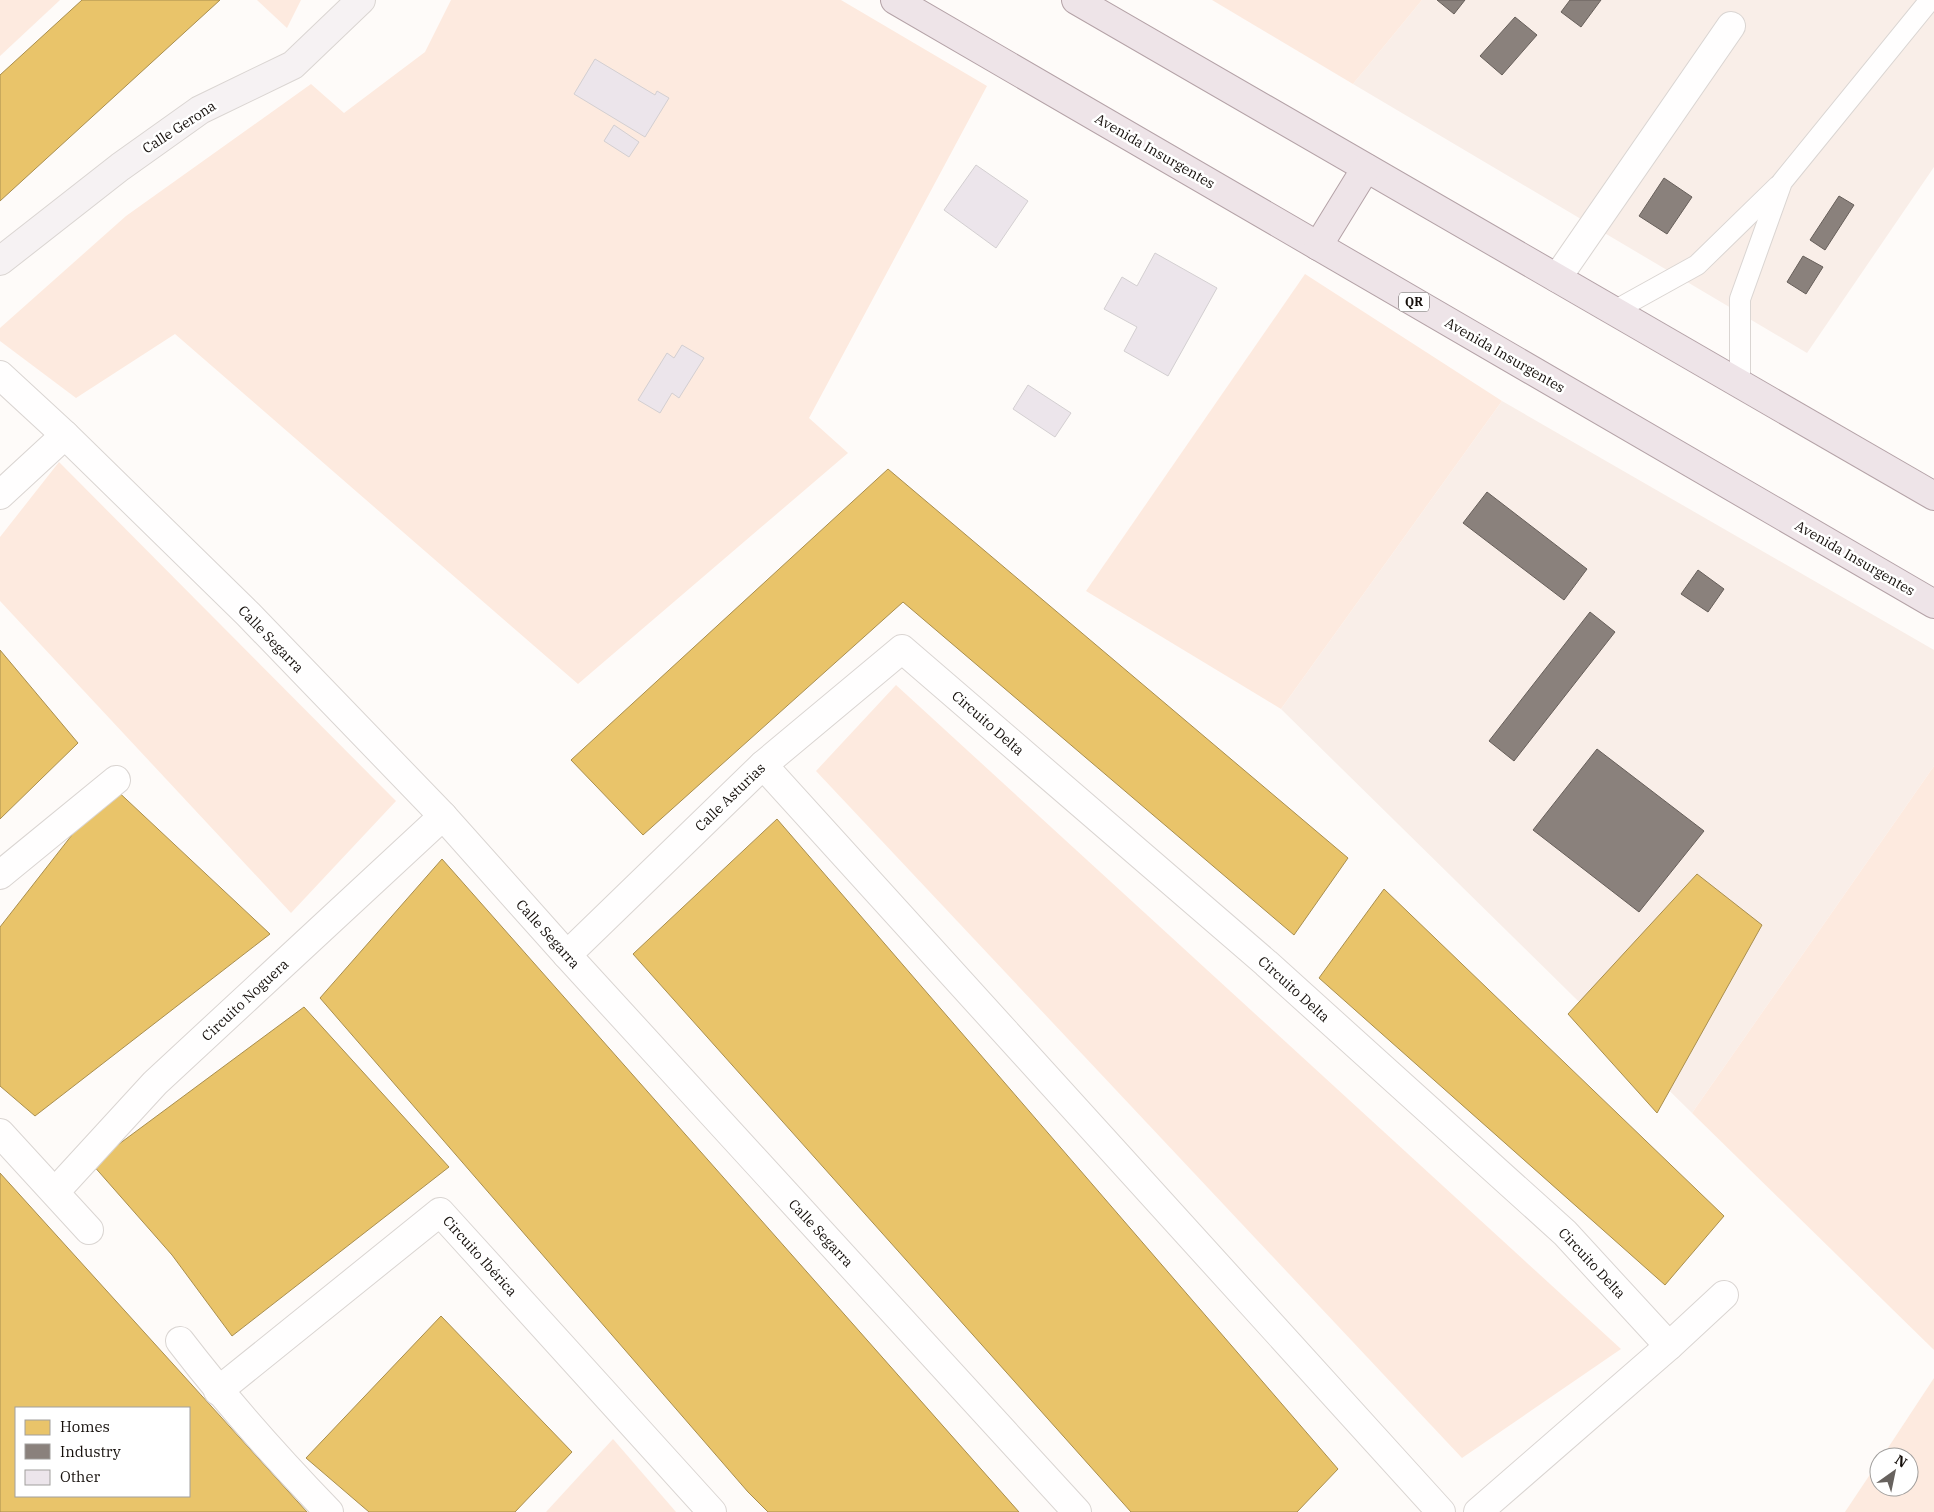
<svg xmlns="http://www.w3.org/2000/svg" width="1934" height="1512" viewBox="0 0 1934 1512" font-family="'IBM Plex Serif',serif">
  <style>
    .built { fill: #f9eee8 }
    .green { fill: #fdeadf }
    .homes { fill: #e9c46a; stroke: #a98e4e; fill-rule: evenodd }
    .industry { fill: #8a817c; stroke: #675f5a }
    .building { fill: #ece5eb; stroke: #d3cfd1 }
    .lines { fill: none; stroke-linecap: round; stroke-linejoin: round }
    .lane-casing { stroke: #dad5d2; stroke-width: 22 }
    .street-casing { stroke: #dad5d2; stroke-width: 30 }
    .secondary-casing { stroke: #dad5d2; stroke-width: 30 }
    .primary-casing { stroke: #b4a2a7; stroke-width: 30 }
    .lane { stroke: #fffefe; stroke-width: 20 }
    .street { stroke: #fffefe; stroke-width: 28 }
    .secondary { stroke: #f6f2f3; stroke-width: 28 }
    .primary { stroke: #eee4e8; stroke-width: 28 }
    .labels { text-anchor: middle; stroke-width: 5; stroke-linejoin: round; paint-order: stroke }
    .shield { fill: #fff; stroke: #5b5754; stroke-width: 1 }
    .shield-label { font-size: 12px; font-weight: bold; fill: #150f0b }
    .street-label { font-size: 14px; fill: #150f0b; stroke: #fff }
  </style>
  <rect width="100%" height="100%" fill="#fefbf9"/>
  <g class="built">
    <polygon points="1422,0 1934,0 1934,167 1807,353 1353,84"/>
    <polygon points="1502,401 1934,650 1934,766 1692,1113 1281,709"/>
  </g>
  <g class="green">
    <polygon points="0,0 60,0 0,56"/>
    <polygon points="257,0 301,0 287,28"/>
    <polygon points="451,0 841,0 987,86 809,418 848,453 578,684 175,334 76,398 0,341 0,328 126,216 311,84 344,113 425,52"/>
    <polygon points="1212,0 1422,0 1353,84"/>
    <polygon points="1305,274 1502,401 1281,709 1086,591"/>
    <polygon points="59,462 396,801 291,913 0,601 0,537"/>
    <polygon points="896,685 1621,1349 1462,1458 816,771"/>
    <polygon points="1934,766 1934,1350 1692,1113"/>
    <polygon points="1934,1378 1934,1512 1845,1512 1879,1461 1879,1487 1909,1487 1909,1457 1882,1457"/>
    <polygon points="613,1439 676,1512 546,1512"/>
  </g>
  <g class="homes">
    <polygon points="82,0 220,0 0,201 0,75"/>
    <polygon points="888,469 1348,858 1294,935 903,602 643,835 571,760"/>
    <polygon points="0,650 78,743 0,819"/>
    <polygon points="111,785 270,934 35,1116 0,1086 0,927"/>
    <polygon points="777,819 1338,1469 1297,1512 1131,1512 633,954"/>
    <polygon points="442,859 1019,1512 768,1512 748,1492 320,998"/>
    <polygon points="1697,874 1762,925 1657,1113 1568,1014"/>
    <polygon points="1384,889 1724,1216 1665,1285 1319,978"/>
    <polygon points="304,1007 449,1167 232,1336 172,1255 92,1164"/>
    <path d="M0 1173 307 1512H0ZM16 1408H189V1496H16Z"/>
    <polygon points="441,1316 572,1452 515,1512 369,1512 306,1458"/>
  </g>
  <g class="industry">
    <polygon points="1437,0 1465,0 1454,14"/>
    <polygon points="1570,0 1601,0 1581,27 1561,12"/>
    <polygon points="1515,17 1537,35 1502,75 1480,56"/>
    <polygon points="1664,178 1692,197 1667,234 1639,216"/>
    <polygon points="1839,196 1854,205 1825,250 1810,240"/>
    <polygon points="1803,256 1823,267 1806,294 1787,282"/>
    <polygon points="1487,492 1587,569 1564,600 1463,523"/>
    <polygon points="1698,570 1724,589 1708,612 1681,594"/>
    <polygon points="1590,612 1615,632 1514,761 1489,741"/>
    <polygon points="1597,749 1704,831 1639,912 1533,830"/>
  </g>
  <g class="building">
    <polygon points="595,59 655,95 657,91 669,98 645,137 574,94"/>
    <polygon points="614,125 639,142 629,157 604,141"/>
    <polygon points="976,165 1028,201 996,248 944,210"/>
    <polygon points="1155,253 1217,288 1168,376 1124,351 1137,327 1104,309 1122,277 1137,286"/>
    <polygon points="682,345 704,358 679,398 672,393 660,413 638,400 667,353 674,358"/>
    <polygon points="1028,385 1071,413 1055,437 1013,409"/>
  </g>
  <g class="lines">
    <defs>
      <g id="lane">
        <polyline points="1614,311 1697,265 1778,186"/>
        <polyline points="1740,384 1740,299 1782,182 1930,0"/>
      </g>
      <g id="street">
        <polyline points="1557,278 1731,26"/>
        <polyline points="0,375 65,435 248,614 443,816 567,955 1077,1512"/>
        <polyline points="0,495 65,435"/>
        <polyline points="763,765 1441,1512"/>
        <polyline points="0,875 116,780"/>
        <polyline points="567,955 763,765 902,649 1266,963 1565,1233 1669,1346"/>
        <polyline points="0,1133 89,1230"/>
        <polyline points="55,1192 155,1083 443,816"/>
        <path d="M180 1341C226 1401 276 1457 329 1512"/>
        <polyline points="218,1391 440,1212 712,1512"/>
        <polyline points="1478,1512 1669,1346 1724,1295"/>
      </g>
      <polyline id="secondary" points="0,261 120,167 200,110 293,65 361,0"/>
      <g id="primary">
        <polyline points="895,0 1934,604"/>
        <polyline points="1076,0 1934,496"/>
        <polyline points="1318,246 1366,168"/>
      </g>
    </defs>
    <use href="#lane" class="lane-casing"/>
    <use href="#street" class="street-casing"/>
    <use href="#secondary" class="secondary-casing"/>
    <use href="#primary" class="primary-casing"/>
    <use href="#lane" class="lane"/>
    <use href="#street" class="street"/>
    <use href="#secondary" class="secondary"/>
    <use href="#primary" class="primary"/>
  </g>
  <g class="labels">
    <rect class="shield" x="1399" y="292.5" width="30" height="19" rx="4"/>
    <g class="shield-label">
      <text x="1414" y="306">QR</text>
    </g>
    <g class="street-label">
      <text transform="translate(179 127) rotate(-33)" y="5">Calle Gerona</text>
      <text transform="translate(1155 151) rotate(30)" y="5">Avenida Insurgentes</text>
      <text transform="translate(1505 355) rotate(30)" y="5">Avenida Insurgentes</text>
      <text transform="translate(1855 558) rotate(30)" y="5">Avenida Insurgentes</text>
      <text transform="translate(271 639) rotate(46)" y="5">Calle Segarra</text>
      <text transform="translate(988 723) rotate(41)" y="5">Circuito Delta</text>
      <text transform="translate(730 797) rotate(-44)" y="5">Calle Asturias</text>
      <text transform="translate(548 934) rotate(48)" y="5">Calle Segarra</text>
      <text transform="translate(1294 989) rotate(42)" y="5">Circuito Delta</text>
      <text transform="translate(245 1000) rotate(-43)" y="5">Circuito Noguera</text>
      <text transform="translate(821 1233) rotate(47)" y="5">Calle Segarra</text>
      <text transform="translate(480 1256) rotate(48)" y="5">Circuito Ibérica</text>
      <text transform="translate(1592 1263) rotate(47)" y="5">Circuito Delta</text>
    </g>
  </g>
  <rect x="15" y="1407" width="175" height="90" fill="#ffffff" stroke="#a19f9d"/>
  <rect x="25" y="1420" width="25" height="15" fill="#e9c46a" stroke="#a19f9d"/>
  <text x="60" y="1432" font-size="15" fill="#150f0b">Homes</text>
  <rect x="25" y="1444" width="25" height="15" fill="#8a817c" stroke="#a19f9d"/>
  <text x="60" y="1457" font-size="15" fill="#150f0b">Industry</text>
  <rect x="25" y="1470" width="25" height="15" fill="#ece5eb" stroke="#a19f9d"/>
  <text x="60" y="1482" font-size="15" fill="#150f0b">Other</text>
  <g transform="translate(1894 1472) rotate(33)"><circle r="24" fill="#ffffff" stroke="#a19f9d"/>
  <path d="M0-4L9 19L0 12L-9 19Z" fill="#67625e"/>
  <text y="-8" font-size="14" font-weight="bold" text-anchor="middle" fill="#150f0b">N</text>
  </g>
</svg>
